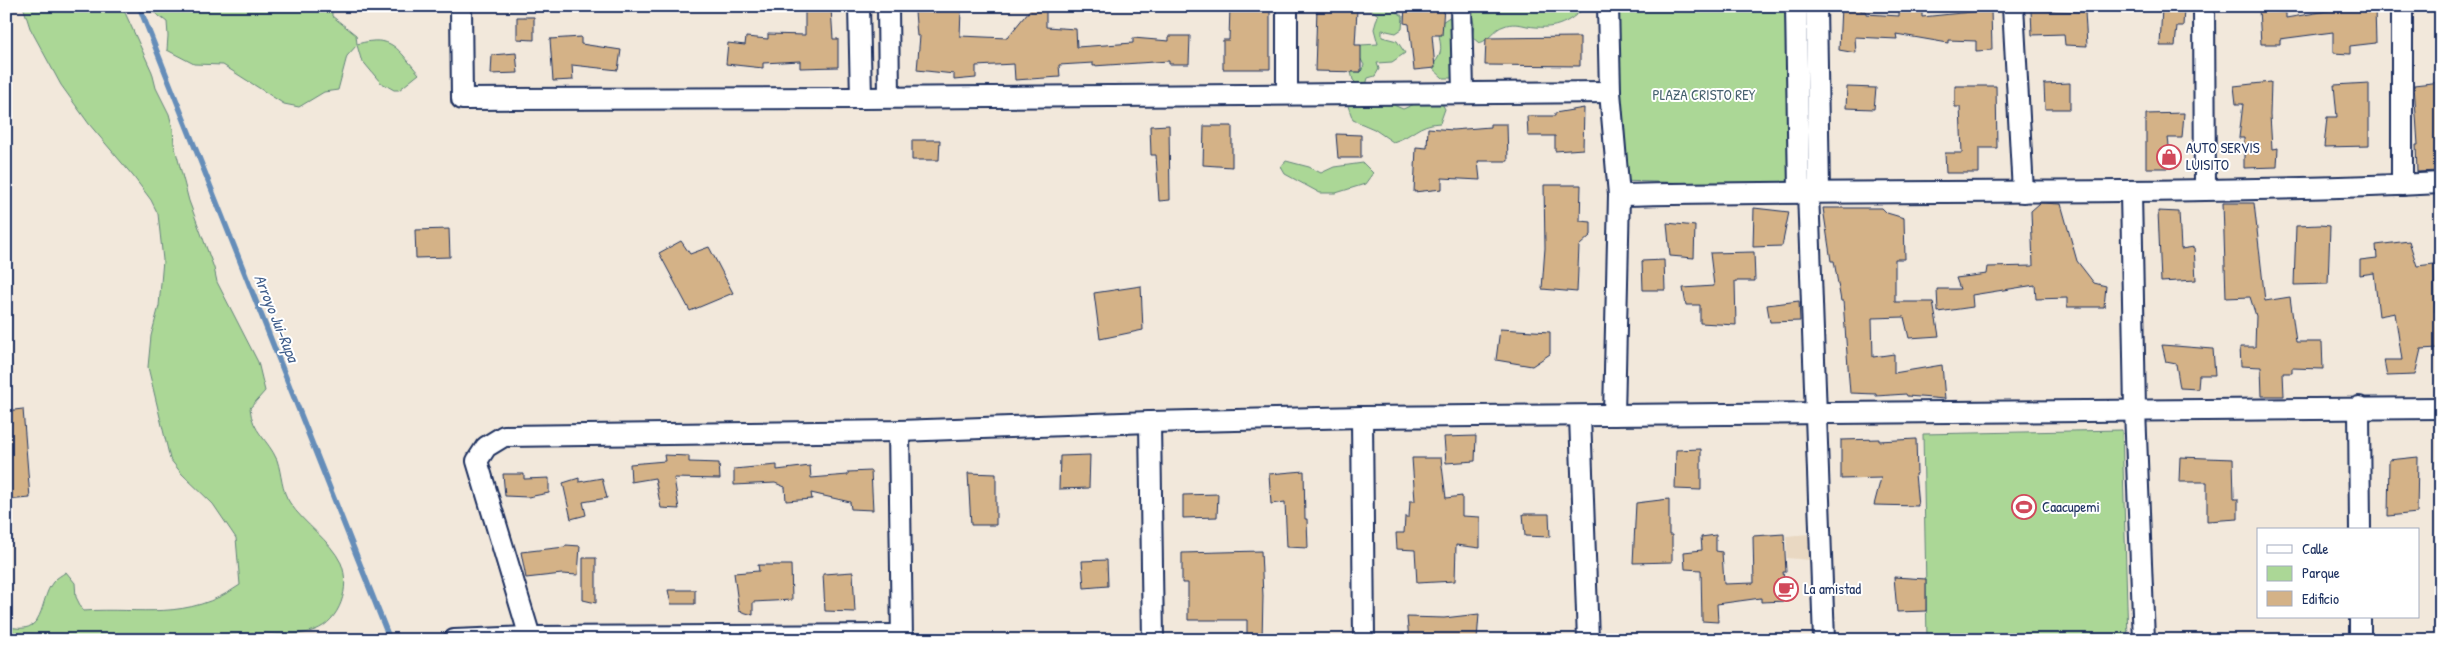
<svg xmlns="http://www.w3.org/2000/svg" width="2447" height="646" viewBox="0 0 2447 646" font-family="'Patrick Hand',sans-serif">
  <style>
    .built { fill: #e9d8c2 }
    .green { fill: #abd796; stroke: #63837a }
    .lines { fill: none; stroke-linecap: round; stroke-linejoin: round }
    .stream { stroke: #658db9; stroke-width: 5.5 }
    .building { fill: #d4b287; stroke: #1b2f5e }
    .minor-casing { stroke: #1b2f5e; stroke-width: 24 }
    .minor { stroke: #fff; stroke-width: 20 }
    .labels { text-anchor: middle; stroke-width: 4; stroke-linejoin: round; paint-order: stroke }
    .park-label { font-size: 15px; fill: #46616f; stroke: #fff }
    .poi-label { font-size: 15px; fill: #1b2f5e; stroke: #fff; text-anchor: start }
    .water-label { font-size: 16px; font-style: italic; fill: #405e8b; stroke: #fff }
  </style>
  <rect width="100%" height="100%" fill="#f2e8db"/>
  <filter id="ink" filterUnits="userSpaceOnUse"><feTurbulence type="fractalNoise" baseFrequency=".02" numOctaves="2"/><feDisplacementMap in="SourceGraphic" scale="10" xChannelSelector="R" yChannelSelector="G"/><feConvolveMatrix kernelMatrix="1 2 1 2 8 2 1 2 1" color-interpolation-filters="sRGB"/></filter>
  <g filter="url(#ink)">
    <polygon class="built" points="1809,534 1811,560 1787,558 1786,536"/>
    <g class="green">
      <path d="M23 6H122L152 72 156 88 169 114 173 129 174 144 189 201 214 268 217 282 258 362 265 391 250 408C252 432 268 439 277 460 282 475 281 490 290 503 304 524 330 540 341 563 351 587 340 621 315 630 296 638 272 632 251 633 228 634 204 638 180 640 122 643 64 640 6 640V626C47 638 38 601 53 582 56 578 62 575 66 572L75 583 76 597 83 611C143 607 186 622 240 585L236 538 213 504 182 474 170 459 148 367 151 336 159 306 163 260 158 214 151 200 133 176 89 124 61 85 30 28Z"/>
      <path d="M137 6H332V16L356 35 357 44C393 34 397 49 419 74L399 90H394L380 82 361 59 357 45 347 56 338 90 324 92 299 107 284 104 223 65 194 64 167 50 168 36 167 22 155 13 141 11Z"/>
      <polygon points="1351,6 1387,6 1403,16 1402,29 1396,33 1382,30 1382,37 1397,41 1405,53 1392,62 1377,63 1379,69 1375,76 1368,78 1366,85 1358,85 1353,80 1351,72 1361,72 1364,65 1357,52 1361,45 1378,44 1374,29 1378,15 1372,10 1357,10"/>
      <path d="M1469 6H1586C1567 25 1553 30 1527 26 1519 24 1511 23 1504 26 1493 29 1491 40 1479 43L1472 37 1474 24Z"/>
      <polygon points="1610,6 1791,6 1794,185 1613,181"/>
      <path d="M1451 16 1462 68 1451 78H1443L1431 67C1448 49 1437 44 1439 24Z"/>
      <path d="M1367 94 1403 109 1424 100 1439 98 1445 109 1440 123C1417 124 1414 136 1393 142L1374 129 1353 120 1348 106 1360 96Z"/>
      <polygon points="1286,161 1309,167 1321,173 1334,167 1363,163 1373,173 1365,184 1336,193 1320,193 1285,174 1281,167"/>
      <polygon points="2122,430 2128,640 1927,640 1923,434"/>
    </g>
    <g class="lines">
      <polyline class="stream" points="139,6 390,640"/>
    </g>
    <g class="building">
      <polygon points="1033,6 1046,6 1046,27 1076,29 1077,47 1133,43 1133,38 1169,41 1169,36 1190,36 1189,64 1169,64 1169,61 1093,66 1093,63 1059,65 1060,77 1015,80 1014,64 976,66 976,78 954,80 954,74 917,70 920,36 917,36 915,12 961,10 960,36 1007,38"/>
      <polygon points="1230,6 1270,6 1270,69 1223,69 1223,40 1229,40"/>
      <polygon points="1405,6 1444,6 1442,35 1432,35 1435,68 1414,70 1409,24 1404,23"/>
      <polygon points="1841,6 1861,6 1861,11 1866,11 1866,14 1899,16 1899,6 1913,6 1913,12 1922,12 1922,17 1991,10 1992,50 1976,51 1976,41 1948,40 1948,43 1896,34 1897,39 1855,37 1856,53 1839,50"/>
      <polygon points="2333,6 2350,6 2350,10 2375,8 2376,43 2350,46 2350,54 2333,53 2333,32 2280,39 2280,44 2261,44 2259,9 2286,13 2286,18 2333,10"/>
      <polygon points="2162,7 2184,8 2183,26 2177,26 2175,46 2160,46"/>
      <polygon points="805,8 831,8 833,39 838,39 838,67 800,68 800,61 763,63 763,68 726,64 728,43 745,45 746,37 768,39 768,34 805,35"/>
      <polygon points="1317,8 1357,10 1355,45 1361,45 1361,72 1315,71"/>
      <polygon points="2031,10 2085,12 2087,46 2065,45 2064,34 2032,35"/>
      <polygon points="517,17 534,17 534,40 517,39"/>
      <polygon points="581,37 581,44 621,50 618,70 572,65 573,80 553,81 550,39"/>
      <polygon points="1580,37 1580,66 1485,65 1486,38"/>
      <polygon points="516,53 518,73 491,74 492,55"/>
      <polygon points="2271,82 2270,115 2272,149 2278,148 2277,167 2244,168 2244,138 2239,138 2243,104 2236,104 2234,86"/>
      <polygon points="2441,82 2441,167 2437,167 2438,171 2417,172 2416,145 2418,145 2414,85"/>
      <polygon points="2070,83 2070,109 2045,109 2044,84"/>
      <polygon points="2369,83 2369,146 2324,147 2327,117 2337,117 2334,85"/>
      <polygon points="1955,86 1996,86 1997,148 1979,148 1979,173 1946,173 1945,153 1962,153 1960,107 1955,107"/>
      <polygon points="1847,87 1876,88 1874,109 1846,108"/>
      <polygon points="1584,108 1583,149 1555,151 1555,136 1528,136 1527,116 1555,116 1555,113"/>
      <polygon points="2184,113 2182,138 2168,138 2172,168 2146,168 2146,114"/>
      <polygon points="1490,124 1507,124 1508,161 1478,161 1480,180 1442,178 1442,189 1414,192 1416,147 1427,148 1428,128 1453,130 1490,127"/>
      <polygon points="1169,125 1170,200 1159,201 1156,155 1151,155 1150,126"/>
      <polygon points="1204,126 1232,126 1232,167 1203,165"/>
      <polygon points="1336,134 1361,135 1361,158 1338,158"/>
      <polygon points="912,140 940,140 939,160 912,160"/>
      <polygon points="1544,185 1581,185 1580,221 1591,222 1591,235 1579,246 1577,292 1542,289 1545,248"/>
      <polygon points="2040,203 2061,204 2077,261 2094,283 2106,286 2104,307 2067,307 2067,298 2036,299 2035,285 1972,295 1973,307 1938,312 1937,289 1960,289 1956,278 1987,274 1988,267 2033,266 2031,211"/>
      <polygon points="2223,203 2254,203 2265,301 2290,297 2296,342 2322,342 2323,369 2292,368 2292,373 2283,373 2284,396 2262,396 2261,367 2241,366 2240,347 2255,347 2256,316 2250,297 2226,298"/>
      <polygon points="1754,208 1789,212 1782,246 1753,247"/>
      <polygon points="1823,208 1882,208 1887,213 1904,218 1905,259 1895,259 1895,302 1933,302 1939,336 1909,338 1904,317 1872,318 1873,357 1894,354 1894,373 1942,365 1945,399 1907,396 1906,394 1876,396 1876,394 1850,393 1843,301 1841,301 1834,261 1831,261"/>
      <polygon points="2158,211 2179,212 2181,249 2194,247 2196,280 2161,282"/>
      <polygon points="1667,223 1695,226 1694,258 1670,256"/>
      <polygon points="2321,225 2330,226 2328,284 2294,285 2296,226"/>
      <polygon points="449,229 450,257 416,258 415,230"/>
      <polygon points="681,241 690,254 709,247 733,293 690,311 659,253"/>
      <polygon points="2409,241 2417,266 2434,264 2435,312 2441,312 2441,337 2438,348 2421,349 2415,375 2387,376 2384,360 2402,360 2395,313 2379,316 2374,273 2360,275 2360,260 2377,258 2376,245"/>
      <polygon points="1754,252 1755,281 1735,281 1736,325 1700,323 1700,305 1686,305 1683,288 1714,286 1710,253"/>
      <polygon points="1664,260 1665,290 1643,290 1642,261"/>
      <polygon points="1141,286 1143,330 1100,339 1094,293"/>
      <polygon points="1799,301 1800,321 1770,322 1767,305"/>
      <polygon points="1500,329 1550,332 1550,354 1532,366 1496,360"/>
      <polygon points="2162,345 2213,349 2215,375 2199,375 2198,389 2180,388 2176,364 2166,362"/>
      <polygon points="23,409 30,498 6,500 6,411"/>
      <polygon points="1476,436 1475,461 1446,463 1444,437"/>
      <polygon points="1879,439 1879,441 1916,439 1917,474 1915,474 1918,506 1874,505 1881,478 1841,479 1841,440"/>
      <polygon points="1701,449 1701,490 1675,489 1676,450"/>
      <polygon points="664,455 689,456 689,462 719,463 720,479 674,478 679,509 661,508 655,478 631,482 630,464 665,461"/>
      <polygon points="1090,455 1089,488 1059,489 1060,456"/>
      <polygon points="2180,457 2233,459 2234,499 2238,499 2238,519 2207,521 2207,482 2179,482"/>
      <polygon points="2418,457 2417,513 2388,516 2389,460"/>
      <polygon points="1412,458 1441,458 1446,498 1462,496 1462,516 1480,517 1480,548 1456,545 1455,581 1417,583 1415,550 1397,549 1396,533 1404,533 1405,517 1409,517 1410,501 1415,501"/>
      <polygon points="777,465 777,470 810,466 811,478 848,475 848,472 871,471 873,510 851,509 850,502 811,493 812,499 786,501 785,487 775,483 734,485 734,469"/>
      <polygon points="1304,471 1305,519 1307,519 1308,548 1287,547 1285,502 1271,504 1269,474"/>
      <polygon points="968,473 996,474 996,525 971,525"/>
      <polygon points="503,474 524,474 524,479 549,478 549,493 528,497 505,496"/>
      <polygon points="579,478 579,482 602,478 607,498 583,502 586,515 571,519 563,483"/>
      <polygon points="1218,494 1217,517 1183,518 1183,495"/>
      <polygon points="1669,499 1669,535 1672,535 1672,562 1633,563 1636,503"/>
      <polygon points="1523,514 1549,514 1550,537 1525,536"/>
      <polygon points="1784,534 1786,572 1783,572 1787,601 1761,602 1761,598 1717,604 1718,622 1702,621 1701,570 1685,569 1684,552 1702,550 1701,537 1716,535 1716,551 1722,552 1724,584 1754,583 1753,536"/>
      <polygon points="566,545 580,546 578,575 562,574 526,578 521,552 565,547"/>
      <polygon points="1261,551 1263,596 1262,640 1247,640 1247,620 1188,620 1188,583 1182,583 1182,553"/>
      <polygon points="583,558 596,558 596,603 583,600"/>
      <polygon points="1107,560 1108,586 1084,588 1082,561"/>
      <polygon points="758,565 791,565 792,600 753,602 753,615 739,611 734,573 759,571"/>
      <polygon points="853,572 855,612 825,611 823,574"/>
      <polygon points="1894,577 1926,579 1926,611 1897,612"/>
      <polygon points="668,590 695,590 695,604 671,604"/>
      <polygon points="1479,614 1477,640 1409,640 1407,617 1444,618"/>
    </g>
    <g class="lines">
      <defs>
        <g id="minor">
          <polyline points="461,6 462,99 861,98 1610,92"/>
          <polyline points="859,6 861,98"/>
          <polyline points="888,6 889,97"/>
          <polyline points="1287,6 1287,94"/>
          <polyline points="1461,6 1463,92"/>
          <polyline points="1608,6 1610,92 1619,195 1614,415"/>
          <polyline points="1796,6 1799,191"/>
          <polyline points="1816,6 1819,192"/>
          <polyline points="2013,6 2023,192"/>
          <polyline points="2204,6 2205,189"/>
          <polyline points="2402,6 2402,185"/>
          <polyline points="1808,191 1824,640"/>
          <polyline points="2131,192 2135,410 2144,640"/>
          <path d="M1619 195C1893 189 2167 196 2441 183"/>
          <polyline points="2359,407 2360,530"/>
          <polyline points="1580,416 1588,640"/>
          <polyline points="1362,417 1364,640"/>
          <polyline points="1150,422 1153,640"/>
          <polyline points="899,431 902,640"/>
          <polyline points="2360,617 2360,640"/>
          <polyline points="530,637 477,461 486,447 504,436 899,431 1150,422 1362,417 2441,408"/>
          <polyline points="454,640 530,637 902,635"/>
        </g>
      </defs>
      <use href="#minor" class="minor-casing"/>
      <use href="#minor" class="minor"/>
    </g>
  </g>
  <defs>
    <symbol id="shop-ring" viewBox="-11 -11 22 22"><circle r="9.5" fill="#fff" stroke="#d1495b" stroke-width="1.5"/><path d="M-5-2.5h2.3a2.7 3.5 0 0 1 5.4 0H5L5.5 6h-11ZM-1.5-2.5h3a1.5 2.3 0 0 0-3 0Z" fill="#d1495b"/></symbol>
    <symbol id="stadium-ring" viewBox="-11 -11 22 22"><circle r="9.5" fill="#fff" stroke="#d1495b" stroke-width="1.5"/><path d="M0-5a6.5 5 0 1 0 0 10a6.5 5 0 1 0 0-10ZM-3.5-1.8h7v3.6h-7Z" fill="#d1495b"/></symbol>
    <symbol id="cafe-ring" viewBox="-11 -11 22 22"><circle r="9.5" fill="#fff" stroke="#d1495b" stroke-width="1.5"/><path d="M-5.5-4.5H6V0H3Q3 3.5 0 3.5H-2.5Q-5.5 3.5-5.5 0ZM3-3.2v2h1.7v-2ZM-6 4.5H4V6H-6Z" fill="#d1495b"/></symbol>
  </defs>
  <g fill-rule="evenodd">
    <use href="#shop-ring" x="2155" y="143" width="28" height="28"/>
    <use href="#stadium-ring" x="2010" y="493" width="28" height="28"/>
    <use href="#cafe-ring" x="1772" y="575" width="28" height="28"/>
  </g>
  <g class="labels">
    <g class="park-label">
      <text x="1704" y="100">PLAZA CRISTO REY</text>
    </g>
    <g class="poi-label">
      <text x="2186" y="153">AUTO SERVIS<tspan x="2186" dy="17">LUISITO</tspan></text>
      <text x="2042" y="512">Caacupemi</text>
      <text x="1804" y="594">La amistad</text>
    </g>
    <g class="water-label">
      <text transform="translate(277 318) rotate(68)" y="6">Arroyo Jui-Rupa</text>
    </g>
  </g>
  <rect width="2447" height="646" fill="none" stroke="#fff" stroke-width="25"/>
  <rect x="12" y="12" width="2422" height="621" fill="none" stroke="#1b2f5e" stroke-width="2" filter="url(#ink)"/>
  <rect x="2257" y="528" width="162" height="90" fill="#ffffff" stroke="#a4acbf"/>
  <rect x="2267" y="545" width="25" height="8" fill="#ffffff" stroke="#a4acbf"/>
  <text x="2302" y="554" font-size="15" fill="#1b2f5e">Calle</text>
  <rect x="2267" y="566" width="25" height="15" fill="#abd796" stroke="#a4acbf"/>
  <text x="2302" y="578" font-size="15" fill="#1b2f5e">Parque</text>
  <rect x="2267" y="591" width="25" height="15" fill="#d4b287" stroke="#a4acbf"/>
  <text x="2302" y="604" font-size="15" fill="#1b2f5e">Edificio</text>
</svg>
